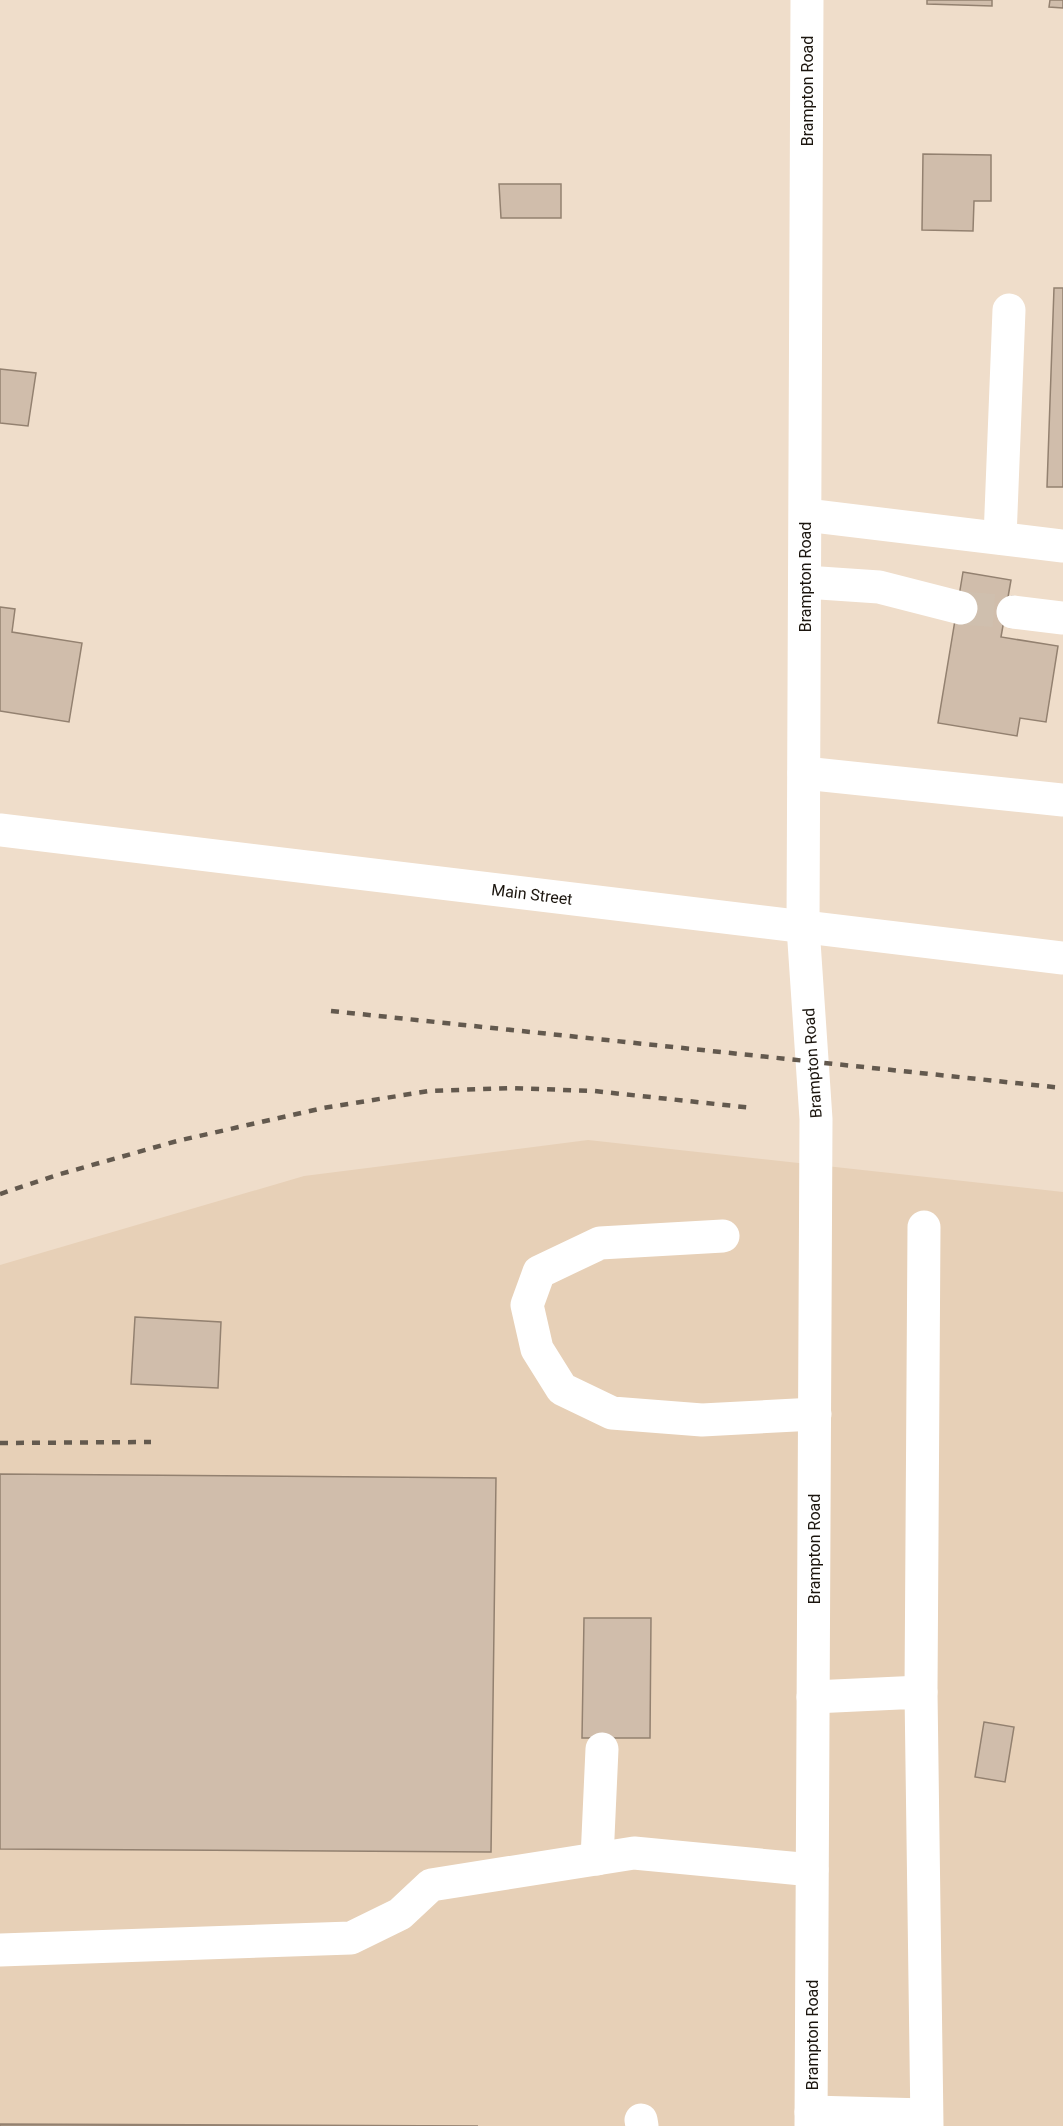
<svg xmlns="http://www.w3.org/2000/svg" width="1063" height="2126" viewBox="0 0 1063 2126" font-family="Roboto,sans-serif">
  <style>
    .built { fill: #e7d0b7 }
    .building { fill: #d0bdab; stroke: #938170; stroke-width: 1.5 }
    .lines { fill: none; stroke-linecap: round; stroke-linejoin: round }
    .minor-tunnel { stroke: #cfbfae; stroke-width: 33; stroke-dasharray: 33 16; stroke-linecap: butt }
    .minor { stroke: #fff; stroke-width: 33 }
    .major { stroke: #fff; stroke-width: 33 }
    .rail { stroke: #63594e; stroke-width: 4.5; stroke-dasharray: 8 8; stroke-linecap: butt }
    .labels { text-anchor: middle; stroke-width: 5; stroke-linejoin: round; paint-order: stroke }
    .street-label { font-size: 16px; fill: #1b150e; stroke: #fff }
  </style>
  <rect width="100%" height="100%" fill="#efddca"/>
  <polygon class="built" points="588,1140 1063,1192 1063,2126 0,2126 0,1265 304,1176"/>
  <g class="building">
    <polygon points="927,0 992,0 992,6 927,4"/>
    <polygon points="1050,0 1063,0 1063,8 1049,7"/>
    <polygon points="923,154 991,155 991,201 974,201 973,231 922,230"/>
    <polygon points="499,184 561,184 561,218 501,218"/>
    <polygon points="1054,288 1063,288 1063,487 1047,487"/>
    <polygon points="0,369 36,373 28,426 0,423"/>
    <polygon points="963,572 1011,580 1001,637 1058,646 1046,722 1020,718 1017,736 938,723"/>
    <polygon points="0,607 15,609 12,632 82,643 69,722 0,711"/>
    <polygon points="135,1317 221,1322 218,1388 131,1384"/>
    <polygon points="0,1474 496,1478 491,1852 0,1849"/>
    <polygon points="584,1618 651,1618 650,1738 582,1738"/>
    <polygon points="984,1722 1014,1727 1005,1782 975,1777"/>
    <polygon points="0,2124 478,2126 0,2126"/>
  </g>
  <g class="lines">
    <polyline class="minor-tunnel" points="961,608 1013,612"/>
    <g class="minor">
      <polyline points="806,515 1063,546"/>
      <polyline points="1000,538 1009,310"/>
      <polyline points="805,582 879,587 961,608"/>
      <polyline points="1013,612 1063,618"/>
      <polyline points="804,773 1063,800"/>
      <polyline points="803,927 816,1119 811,2126"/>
      <polyline points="723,1236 600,1243 539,1272 527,1305 537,1349 562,1389 612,1413 702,1420 815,1414"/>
      <polyline points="921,1692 924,1227"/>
      <polyline points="813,1697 921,1692 927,2126"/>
      <polyline points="597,1859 602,1749"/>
      <polyline points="0,1950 351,1938 400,1914 431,1885 634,1853 812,1870"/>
      <polyline points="811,2112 926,2115"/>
      <polyline points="641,2120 642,2126"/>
    </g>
    <g class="major">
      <polyline points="0,830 1063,958"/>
      <polyline points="803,927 807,0"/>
    </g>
    <g class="rail">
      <polyline points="331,1011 1063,1088"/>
      <polyline points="0,1194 57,1175 177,1141 323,1108 429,1091 511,1088 594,1091 753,1108"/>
      <polyline points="0,1443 151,1442"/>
    </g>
  </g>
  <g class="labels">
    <g class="street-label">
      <text transform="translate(807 91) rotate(-90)" y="6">Brampton Road</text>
      <text transform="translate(805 577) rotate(-90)" y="6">Brampton Road</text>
      <text transform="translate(532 894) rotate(7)" y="6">Main Street</text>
      <text transform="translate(812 1063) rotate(-94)" y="6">Brampton Road</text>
      <text transform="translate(814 1549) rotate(-90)" y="6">Brampton Road</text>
      <text transform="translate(812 2035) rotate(-90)" y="6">Brampton Road</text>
    </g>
  </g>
</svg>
